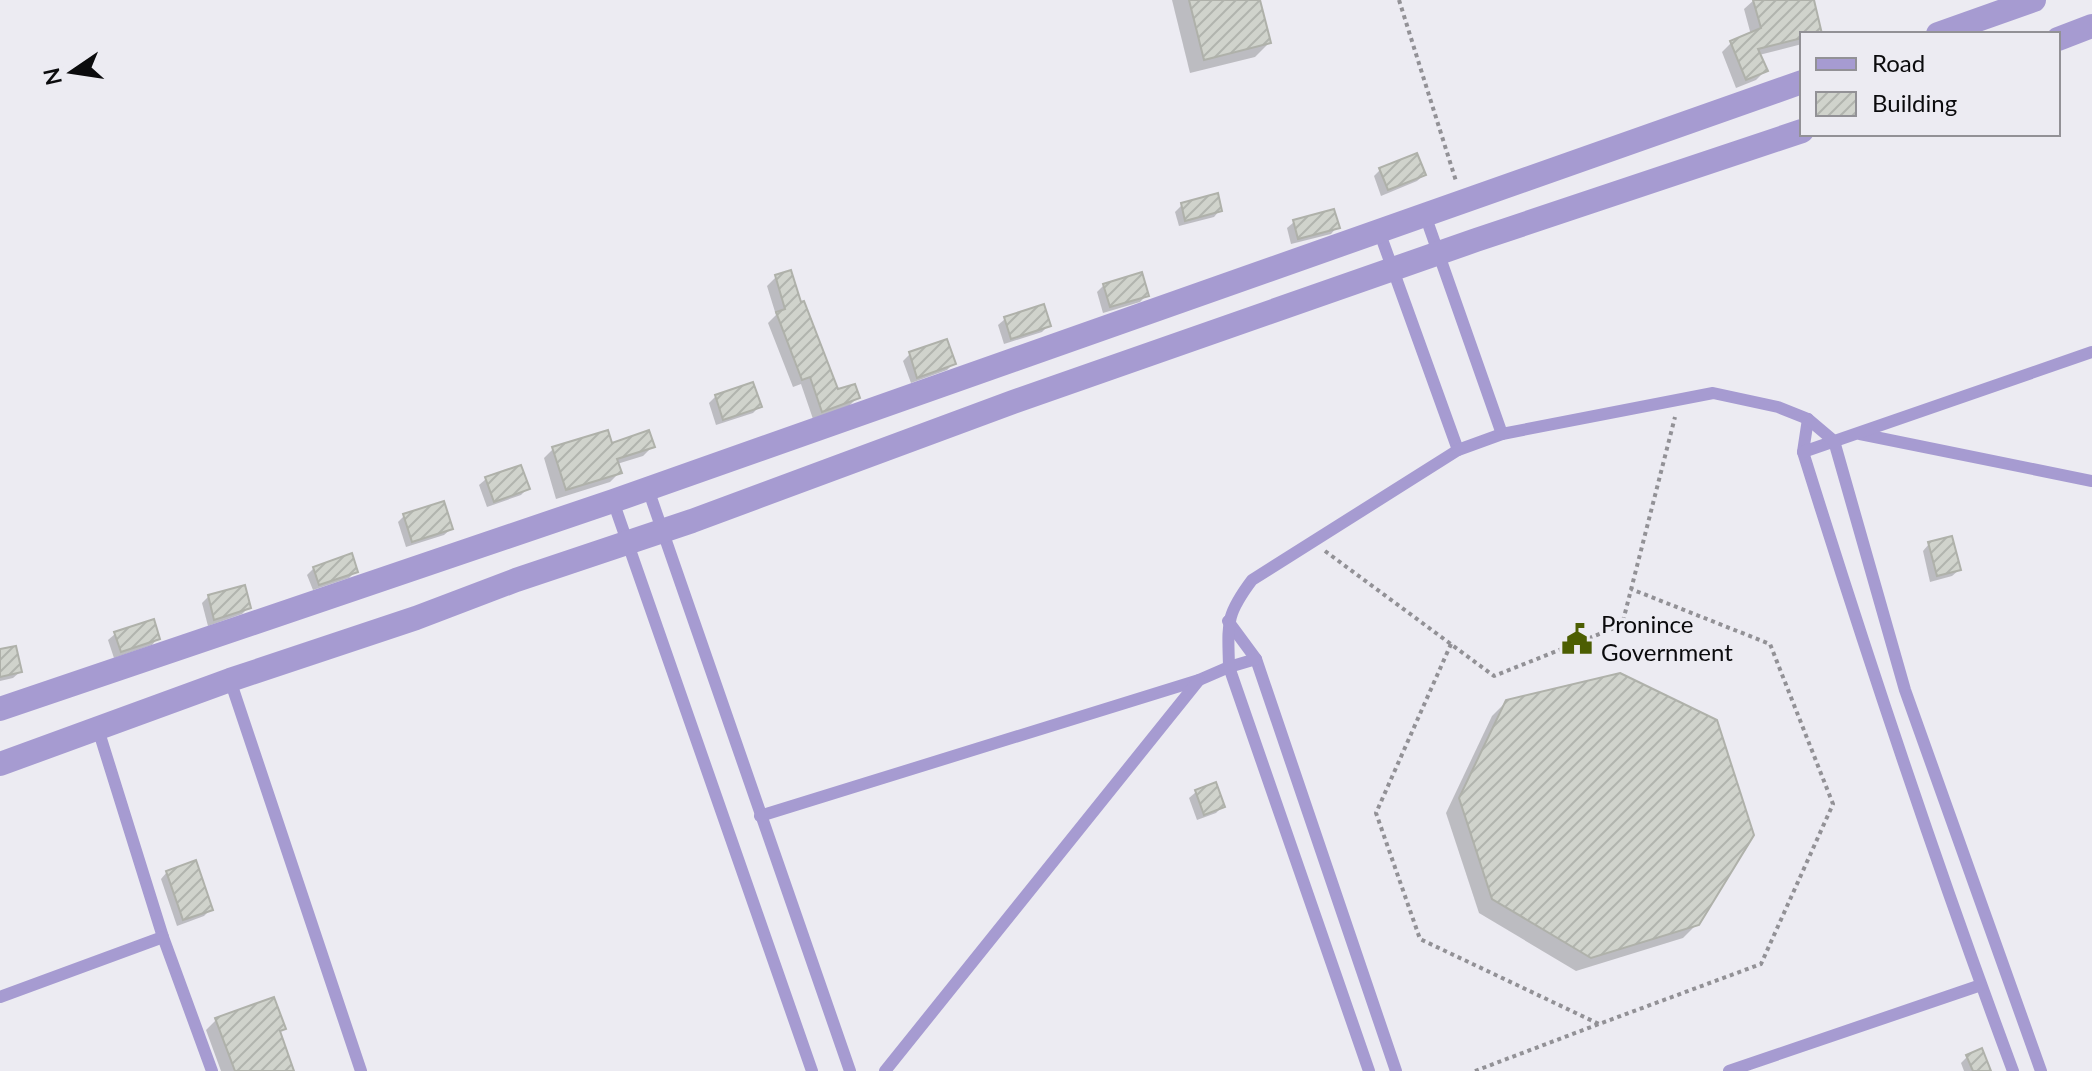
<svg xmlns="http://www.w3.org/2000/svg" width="2092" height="1071" viewBox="0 0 2092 1071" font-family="Lato,sans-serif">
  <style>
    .shadow { fill: #0003 }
    .building { fill: url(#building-hatch); stroke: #afb1aa; stroke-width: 2 }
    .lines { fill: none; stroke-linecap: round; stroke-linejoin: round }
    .path { stroke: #929196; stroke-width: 4; stroke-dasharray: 4 4; stroke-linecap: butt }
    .lane { stroke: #a69bd1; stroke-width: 12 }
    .street { stroke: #a69bd1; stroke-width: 24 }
    .labels { text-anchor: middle; stroke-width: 7; stroke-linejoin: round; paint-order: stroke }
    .poi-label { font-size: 24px; fill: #0b0b0d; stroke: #ecebf2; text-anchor: start }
  </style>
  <defs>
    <pattern id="building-hatch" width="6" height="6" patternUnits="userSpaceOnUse" patternTransform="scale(2)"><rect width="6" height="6" fill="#d0d3cc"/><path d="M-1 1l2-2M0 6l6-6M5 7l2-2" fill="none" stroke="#b1b4ae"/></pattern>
  </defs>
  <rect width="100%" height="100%" fill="#ecebf2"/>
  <g class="shadow">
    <polygon points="1172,0 1258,0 1269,43 1255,57 1190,73"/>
    <polygon points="1754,0 1811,0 1818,34 1802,34 1802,44 1759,55 1765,71 1756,80 1736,88 1722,52 1731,43 1751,35 1744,9"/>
    <polygon points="1380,170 1424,175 1417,181 1381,196 1374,176"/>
    <polygon points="1182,205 1220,210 1214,217 1179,226 1175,212"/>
    <polygon points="1294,222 1337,227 1331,234 1291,244 1287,228"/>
    <polygon points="776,277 800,305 837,392 857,398 849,406 813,419 801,384 793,387 768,323 776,315 767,286"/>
    <polygon points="1104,285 1147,295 1140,302 1103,313 1097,292"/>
    <polygon points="1005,319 1049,325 1042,332 1004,344 998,325"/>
    <polygon points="910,354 953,364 947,370 911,383 903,361"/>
    <polygon points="716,396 759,407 753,413 716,425 709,403"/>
    <polygon points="653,446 643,456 617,464 619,473 610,482 556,499 544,458 553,449"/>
    <polygon points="486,479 527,489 521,495 487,507 479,485"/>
    <polygon points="404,516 451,529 444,535 406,547 398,522"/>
    <polygon points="1929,544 1959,570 1952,576 1930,582 1923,551"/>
    <polygon points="314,568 356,571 349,578 313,590 307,575"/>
    <polygon points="209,596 249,607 242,614 208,626 202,603"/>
    <polygon points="115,634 158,638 152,645 114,658 108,640"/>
    <polygon points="0,651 20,672 13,678 0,681"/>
    <polygon points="1507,701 1698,923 1683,938 1576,971 1479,913 1446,813 1492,716"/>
    <polygon points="1196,792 1223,806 1216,813 1197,820 1189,798"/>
    <polygon points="167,872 211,909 204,916 177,926 161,879"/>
    <polygon points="273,1000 283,1029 278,1034 291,1071 221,1071 206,1030 216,1020"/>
    <polygon points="1968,1056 1989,1071 1964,1071 1961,1063"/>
  </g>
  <g class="building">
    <polygon points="1189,0 1260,0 1271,43 1204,60"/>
    <polygon points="1753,0 1814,0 1822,34 1802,34 1802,38 1758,49 1768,71 1746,80 1730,41 1761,28"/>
    <polygon points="1417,153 1426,175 1388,190 1379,168"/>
    <polygon points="1218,193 1222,211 1185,221 1181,203"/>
    <polygon points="1334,209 1340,228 1298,239 1293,220"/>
    <polygon points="791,270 801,302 804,301 838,389 855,384 860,398 822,412 810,377 802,380 776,312 785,309 775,275"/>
    <polygon points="1142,272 1149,296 1110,307 1103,284"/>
    <polygon points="1044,304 1051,326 1011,339 1004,317"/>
    <polygon points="947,339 956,364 917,378 909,352"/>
    <polygon points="753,382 762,407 723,420 715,395"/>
    <polygon points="608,430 612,443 649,430 655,447 617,459 622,473 566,490 552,447"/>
    <polygon points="521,465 530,489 494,502 485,477"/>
    <polygon points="444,501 453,529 412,542 403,514"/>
    <polygon points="1952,536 1961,570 1937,576 1928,542"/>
    <polygon points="352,553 358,572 319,585 313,567"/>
    <polygon points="245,585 251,608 214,620 208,595"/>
    <polygon points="154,619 160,639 121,652 114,632"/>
    <polygon points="16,646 22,672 0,677 0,649"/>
    <polygon points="1620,673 1717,720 1754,835 1699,925 1591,958 1492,899 1459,798 1506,700"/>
    <polygon points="1216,782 1225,807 1204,815 1195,790"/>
    <polygon points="196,860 213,910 183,920 166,871"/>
    <polygon points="274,997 286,1029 280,1031 294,1071 235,1071 215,1018"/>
    <polygon points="1982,1048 1991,1071 1973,1071 1966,1055"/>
  </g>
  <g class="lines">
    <g class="path">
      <polyline points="1399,0 1456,181"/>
      <polyline points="1325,551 1494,676 1622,625 1675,417"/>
      <polyline points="1451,644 1376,813 1420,939 1599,1024 1761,964 1833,804 1770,644 1631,589"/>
      <polyline points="1475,1071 1599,1024"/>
    </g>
    <g class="lane">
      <polyline points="1425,215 1502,434"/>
      <polyline points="1379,231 1458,450"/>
      <path d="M1808 419 1803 452C1868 660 1937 867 2013 1071"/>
      <polyline points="1860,434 2092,481"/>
      <polyline points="1803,452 2092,352"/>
      <polyline points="648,489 850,1071"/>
      <polyline points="613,501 812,1071"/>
      <polyline points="1228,621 1256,659 1396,1071"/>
      <polyline points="230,680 361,1071"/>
      <polyline points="98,729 163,937 212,1071"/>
      <polyline points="760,816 1199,680 1229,667 1256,659"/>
      <polyline points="0,997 163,937"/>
      <polyline points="885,1071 1199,680"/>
      <path d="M1369 1071 1229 667C1228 623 1225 616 1252 580L1458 450 1502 434 1713 393 1778 407 1808 419 1834 441 1905 690 2041 1071"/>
      <polyline points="1729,1071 1981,985"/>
    </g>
    <g class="street">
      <polyline points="1938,34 2034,0"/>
      <polyline points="2058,39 2092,26"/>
      <polyline points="0,709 613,501 1802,82"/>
      <polyline points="0,764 230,680 416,618 516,580 692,521 1013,402 1476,240 1802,131"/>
    </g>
  </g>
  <defs>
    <symbol id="civic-bare" viewBox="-9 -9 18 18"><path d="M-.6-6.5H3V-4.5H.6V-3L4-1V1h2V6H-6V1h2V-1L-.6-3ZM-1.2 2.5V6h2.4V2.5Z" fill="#4c5e02" stroke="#ecebf2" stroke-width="2.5" paint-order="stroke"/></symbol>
  </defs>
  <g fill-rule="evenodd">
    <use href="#civic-bare" x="1555" y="617" width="44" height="44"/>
  </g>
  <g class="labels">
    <g class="poi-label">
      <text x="1601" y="633">Pronince<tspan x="1601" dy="28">Government</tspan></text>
    </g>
  </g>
  <rect x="1800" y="32" width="260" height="104" fill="#ecebf2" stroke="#929196" stroke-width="2"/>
  <rect x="1816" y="58" width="40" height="12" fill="#a69bd1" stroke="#929196" stroke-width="2"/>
  <text x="1872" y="72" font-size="24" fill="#0b0b0d">Road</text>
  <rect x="1816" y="92" width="40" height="24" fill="url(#building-hatch)" stroke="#929196" stroke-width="2"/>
  <text x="1872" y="112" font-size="24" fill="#0b0b0d">Building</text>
  <g transform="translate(72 72) rotate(257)" stroke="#ecebf2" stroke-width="6" paint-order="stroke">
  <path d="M0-6L14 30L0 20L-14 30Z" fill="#0b0b0d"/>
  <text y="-12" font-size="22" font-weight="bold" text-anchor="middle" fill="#0b0b0d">N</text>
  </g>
</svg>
